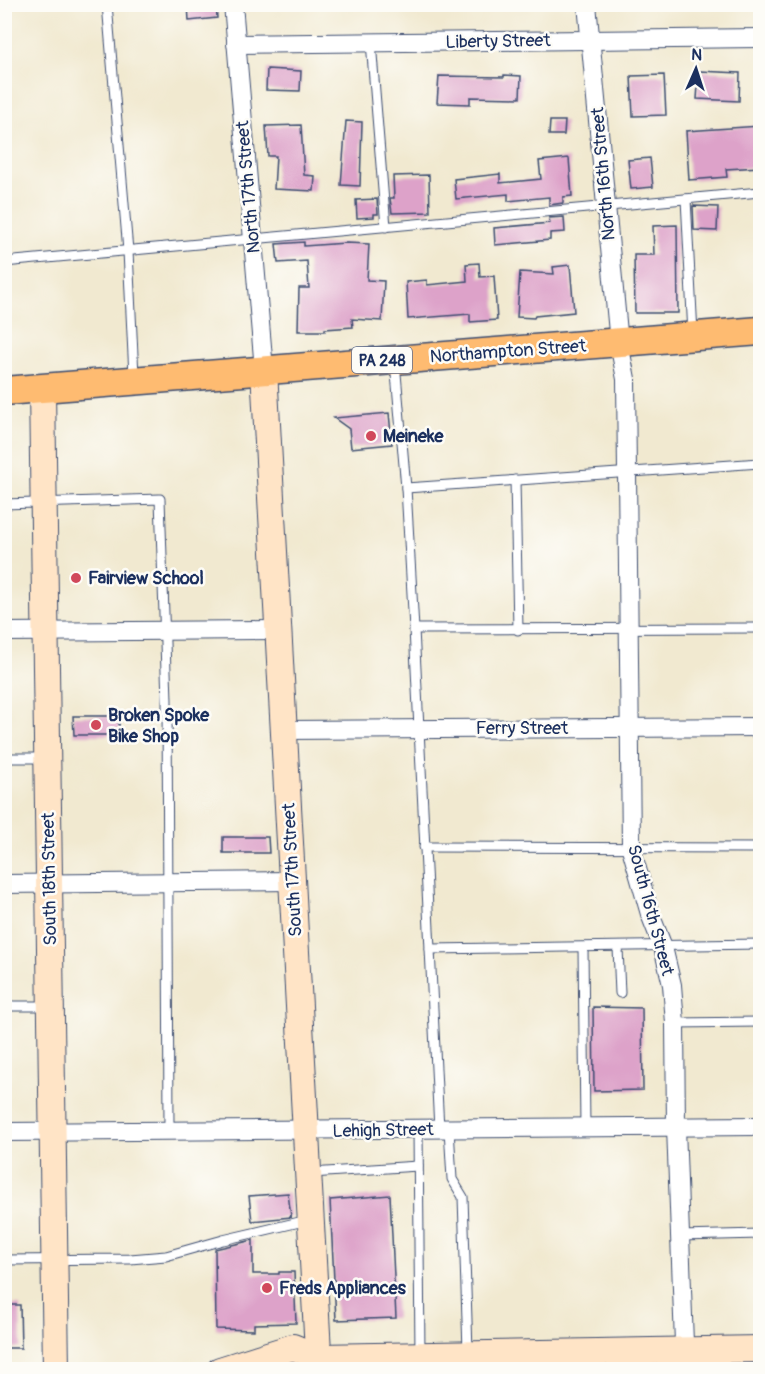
<svg xmlns="http://www.w3.org/2000/svg" width="765" height="1374" viewBox="0 0 765 1374" font-family="Pangolin,sans-serif">
  <style>
    .building { fill: #dda2c9 }
    .lines { fill: none; stroke-linecap: round; stroke-linejoin: round }
    .lane-casing { stroke: #3b4b6f; stroke-width: 11 }
    .street-casing { stroke: #3b4b6f; stroke-width: 20 }
    .secondary-casing { stroke: #3b4b6f; stroke-width: 28 }
    .primary-casing { stroke: #3b4b6f; stroke-width: 31 }
    .lane { stroke: #fff; stroke-width: 9 }
    .street { stroke: #fff; stroke-width: 18 }
    .secondary { stroke: #ffe4c6; stroke-width: 26 }
    .primary { stroke: #febb71; stroke-width: 28 }
    .poi-dot { fill: #d1495b; stroke: #fdfcf7; stroke-width: 2 }
    .labels { text-anchor: middle; stroke-width: 5; stroke-linejoin: round; paint-order: stroke }
    .shield { fill: #fdfcf7; stroke: #5f6c8c; stroke-width: 1.5 }
    .shield-label { font-size: 16px; font-weight: bold; fill: #1b2f5e }
    .street-label { font-size: 18px; fill: #1b2f5e; stroke: #fdfcf7 }
    .poi-label { font-size: 18px; font-weight: bold; fill: #1b2f5e; stroke: #fdfcf7; text-anchor: start }
  </style>
  <rect width="100%" height="100%" fill="#fdfcf7"/>
  <filter id="ink" filterUnits="userSpaceOnUse"><feTurbulence type="fractalNoise" baseFrequency=".0167" numOctaves="2"/><feDisplacementMap in="SourceGraphic" scale="12" xChannelSelector="R" yChannelSelector="G"/><feConvolveMatrix kernelMatrix="1 2 1 2 8 2 1 2 1" color-interpolation-filters="sRGB"/></filter>
  <filter id="wash" filterUnits="userSpaceOnUse"><feTurbulence type="fractalNoise" baseFrequency=".008" numOctaves="4" result="noise"/><feDisplacementMap in="SourceGraphic" scale="24" xChannelSelector="R" yChannelSelector="G"/><feGaussianBlur stdDeviation="1.35" result="paint"/><feColorMatrix in="noise" values="0 0 0 0 0 0 0 0 0 0 0 0 0 0 0 0 0 1.4 0 .05"/><feComposite in="paint" operator="in"/></filter>
  <g filter="url(#wash)">
    <rect width="100%" height="100%" fill="#f1e9d0"/>
    <g id="blocks">
      <g class="building">
        <polygon points="188,4 216,4 217,18 189,21"/>
        <polygon points="267,69 301,71 300,91 266,90"/>
        <polygon points="699,71 740,73 739,101 697,99"/>
        <polygon points="504,75 521,76 520,98 470,97 470,104 437,103 439,76 504,77"/>
        <polygon points="664,75 666,115 633,116 631,76"/>
        <polygon points="346,121 362,122 360,186 341,185"/>
        <polygon points="550,121 565,121 564,135 549,135"/>
        <polygon points="301,125 304,175 315,176 314,191 274,189 276,156 268,156 266,126"/>
        <polygon points="760,126 760,167 726,169 727,177 689,180 686,131"/>
        <polygon points="569,158 572,196 563,197 563,203 549,205 549,197 508,201 508,194 456,199 454,179 500,174 500,183 541,179 539,161"/>
        <polygon points="650,158 653,187 631,189 628,160"/>
        <polygon points="429,175 430,212 392,213 390,198 394,198 393,176"/>
        <polygon points="377,199 378,214 374,214 374,217 357,218 356,200"/>
        <polygon points="693,206 718,207 717,231 694,230"/>
        <polygon points="564,217 565,232 550,233 550,240 495,245 494,228 550,223 549,218"/>
        <polygon points="677,225 678,313 635,313 634,255 654,255 653,226"/>
        <polygon points="304,242 304,246 346,243 369,244 367,280 384,281 382,321 352,319 353,327 325,329 325,331 298,331 299,288 309,288 307,261 278,263 276,244"/>
        <polygon points="479,263 480,277 494,276 497,320 470,322 470,314 408,319 406,282 427,280 427,285 467,281 466,264"/>
        <polygon points="570,265 574,312 535,316 534,318 517,317 520,272 554,274 553,267"/>
        <polygon points="389,413 392,444 351,448 349,429 334,418"/>
        <polygon points="73,716 119,716 119,735 74,735"/>
        <polygon points="223,837 268,837 269,853 223,853"/>
        <polygon points="593,1007 642,1008 643,1090 594,1091"/>
        <polygon points="288,1193 291,1217 252,1221 249,1196"/>
        <polygon points="390,1195 396,1318 336,1320 330,1200"/>
        <polygon points="253,1240 253,1274 279,1274 279,1272 294,1272 296,1323 254,1324 254,1330 216,1329 215,1249"/>
        <polygon points="4,1305 20,1305 21,1348 4,1348"/>
      </g>
    </g>
  </g>
  <g filter="url(#ink)">
    <use href="#blocks" fill-opacity="0" stroke="#3b4b6f" stroke-width="1.5"/>
    <g class="lines">
      <defs>
        <g id="lane">
          <polyline points="107,4 128,251 134,376"/>
          <polyline points="371,42 386,227"/>
          <polyline points="686,199 693,334"/>
          <polyline points="4,262 760,192"/>
          <polyline points="395,362 406,488 414,629 439,1129"/>
          <polyline points="515,480 518,630"/>
          <polyline points="406,488 760,463"/>
          <polyline points="4,504 160,499 167,700 169,1130"/>
          <polyline points="414,629 760,628"/>
          <polyline points="4,758 45,758"/>
          <polyline points="424,847 760,848"/>
          <polyline points="583,948 585,1127"/>
          <polyline points="618,948 620,993"/>
          <polyline points="430,949 760,944"/>
          <polyline points="4,1006 49,1006"/>
          <polyline points="675,1023 760,1022"/>
          <polyline points="418,1129 420,1355"/>
          <polyline points="449,1129 452,1179 463,1197 468,1351"/>
          <polyline points="311,1173 418,1166"/>
          <polyline points="680,1236 760,1234"/>
          <polyline points="4,1260 130,1259 166,1256 223,1240 308,1220"/>
        </g>
        <g id="street">
          <polyline points="233,4 264,370"/>
          <polyline points="587,4 619,343 626,379 631,848 650,914 663,947 672,985 675,1023 676,1127 685,1370"/>
          <polyline points="236,44 760,38"/>
          <polyline points="4,632 278,630"/>
          <polyline points="284,730 760,727"/>
          <polyline points="4,884 292,881"/>
          <polyline points="4,1132 760,1126"/>
        </g>
        <g id="secondary">
          <polyline points="264,370 319,1370"/>
          <polyline points="42,388 56,1370"/>
          <polyline points="220,1370 293,1347 318,1357 760,1349"/>
        </g>
        <polyline id="primary" points="4,391 760,331"/>
      </defs>
      <use href="#lane" class="lane-casing"/>
      <use href="#street" class="street-casing"/>
      <use href="#secondary" class="secondary-casing"/>
      <use href="#primary" class="primary-casing"/>
      <use href="#lane" class="lane"/>
      <use href="#street" class="street"/>
      <use href="#secondary" class="secondary"/>
      <use href="#primary" class="primary"/>
    </g>
  </g>
  <g class="poi-dot">
    <circle cx="371" cy="436" r="6"/>
    <circle cx="76" cy="578" r="6"/>
    <circle cx="96" cy="725" r="6"/>
    <circle cx="267" cy="1288" r="6"/>
  </g>
  <g class="labels">
    <rect class="shield" x="352" y="347" width="60" height="26" rx="4.5"/>
    <g class="shield-label">
      <text x="382" y="366">PA 248</text>
    </g>
    <g class="street-label">
      <text transform="translate(498 41) rotate(-1)" y="6">Liberty Street</text>
      <text transform="translate(603 174) rotate(-95)" y="6">North 16th Street</text>
      <text transform="translate(248 187) rotate(-95)" y="6">North 17th Street</text>
      <text transform="translate(508 351) rotate(-4)" y="6">Northampton Street</text>
      <text x="522" y="734">Ferry Street</text>
      <text transform="translate(292 870) rotate(-93)" y="6">South 17th Street</text>
      <text transform="translate(49 879) rotate(-91)" y="6">South 18th Street</text>
      <text transform="translate(651 910) rotate(75)" y="6">South 16th Street</text>
      <text transform="translate(383 1130) rotate(-1)" y="6">Lehigh Street</text>
    </g>
    <g class="poi-label">
      <text x="383" y="442">Meineke</text>
      <text x="88" y="584">Fairview School</text>
      <text x="108" y="721">Broken Spoke<tspan x="108" dy="21">Bike Shop</tspan></text>
      <text x="279" y="1294">Freds Appliances</text>
    </g>
  </g>
  <rect width="765" height="1374" fill="none" stroke="#fdfcf7" stroke-width="24"/>
  <g transform="translate(696 69) rotate(3)" stroke="#fdfcf7" stroke-width="4.5" paint-order="stroke">
  <path d="M0-4.5L10 22L0 15L-10 22Z" fill="#1b2f5e"/>
  <text y="-9" font-size="16" font-weight="bold" text-anchor="middle" fill="#1b2f5e">N</text>
  </g>
</svg>
